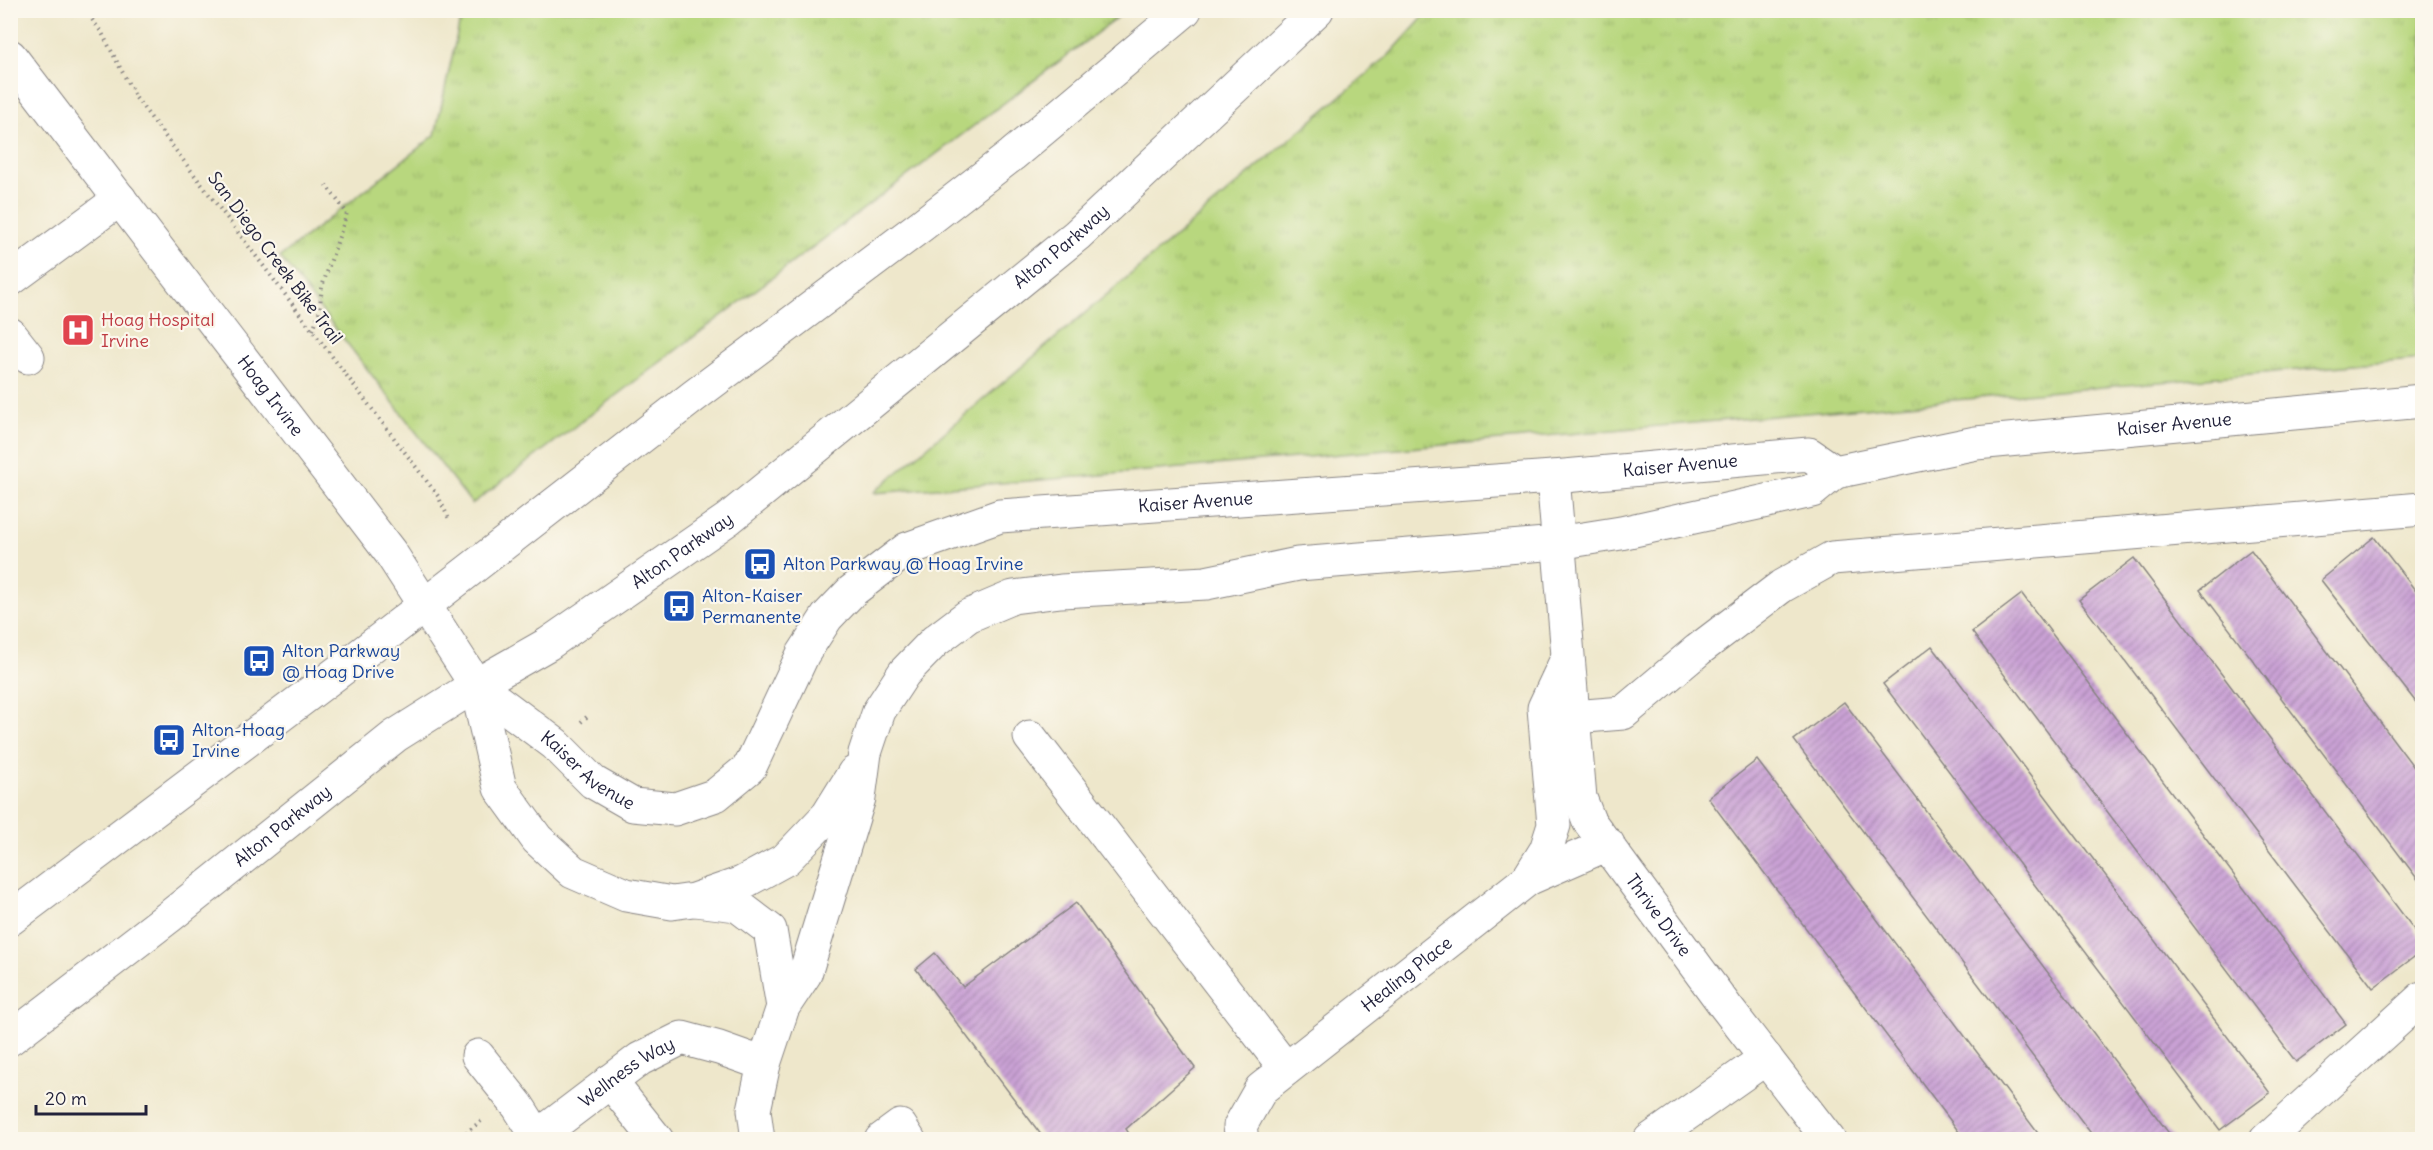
<svg xmlns="http://www.w3.org/2000/svg" width="2433" height="1150" viewBox="0 0 2433 1150" font-family="Delius,sans-serif">
  <style>
    .grass { fill: url(#grass-tufts); stroke: #6d7c5c; stroke-width: 1.5 }
    .building { fill: url(#building-hatch) }
    .lines { fill: none; stroke-linecap: round; stroke-linejoin: round }
    .minor-casing { stroke: #888483; stroke-width: 35 }
    .major-casing { stroke: #888483; stroke-width: 35 }
    .path { stroke: #888483; stroke-width: 4; stroke-dasharray: 1.5 4.5; stroke-linecap: butt }
    .minor { stroke: #fff; stroke-width: 33 }
    .major { stroke: #fff; stroke-width: 33 }
    .labels { text-anchor: middle; stroke-width: 4.5; stroke-linejoin: round; paint-order: stroke }
    .street-label { font-size: 18px; fill: #22223b; stroke: #fbf7ec }
    .health-label { font-size: 18px; fill: #be3a42; stroke: #fbf7ec; text-anchor: start }
    .transit-label { font-size: 18px; fill: #164399; stroke: #fbf7ec; text-anchor: start }
  </style>
  <defs>
    <pattern id="grass-tufts" width="24" height="20" patternUnits="userSpaceOnUse" patternTransform="scale(1.5)"><rect width="24" height="20" fill="#b8d77e"/><path d="M3 7l-1-3M5 7V3M7 7l1-3M15 17l-1-3M17 17v-4M19 17l1-3" fill="none" stroke="#9eb86e"/></pattern>
    <pattern id="building-hatch" width="6" height="6" patternUnits="userSpaceOnUse" patternTransform="scale(1.5)"><rect width="6" height="6" fill="#caa2d5"/><path d="M-1 1l2-2M0 6l6-6M5 7l2-2" fill="none" stroke="#a484ae"/></pattern>
  </defs>
  <rect width="100%" height="100%" fill="#fbf7ec"/>
  <filter id="ink" filterUnits="userSpaceOnUse"><feTurbulence type="fractalNoise" baseFrequency=".0167" numOctaves="2"/><feDisplacementMap in="SourceGraphic" scale="12" xChannelSelector="R" yChannelSelector="G"/><feConvolveMatrix kernelMatrix="1 2 1 2 8 2 1 2 1" color-interpolation-filters="sRGB"/></filter>
  <filter id="wash" filterUnits="userSpaceOnUse"><feTurbulence type="fractalNoise" baseFrequency=".008" numOctaves="4" result="noise"/><feDisplacementMap in="SourceGraphic" scale="24" xChannelSelector="R" yChannelSelector="G"/><feGaussianBlur stdDeviation="1.35" result="paint"/><feColorMatrix in="noise" values="0 0 0 0 0 0 0 0 0 0 0 0 0 0 0 0 0 1.4 0 .05"/><feComposite in="paint" operator="in"/></filter>
  <g filter="url(#wash)">
    <rect width="100%" height="100%" fill="#eee7cb"/>
    <g class="grass">
      <polygon points="462,11 462,10 1126,11 472,504 280,257 435,135"/>
      <polygon points="1429,11 2422,11 2422,359 1090,476 873,493 1388,56"/>
    </g>
    <g id="blocks">
      <g class="building">
        <polygon points="2374,537 2422,599 2422,710 2321,580"/>
        <polygon points="2251,550 2422,778 2422,885 2200,590"/>
        <polygon points="2134,558 2422,940 2422,951 2373,988 2079,600"/>
        <polygon points="2022,594 2346,1024 2296,1062 1972,632"/>
        <polygon points="1932,646 2270,1093 2220,1130 1883,684"/>
        <polygon points="1844,702 2174,1140 2096,1140 1794,740"/>
        <polygon points="1757,760 2043,1140 1965,1140 1708,798"/>
        <polygon points="1076,903 1195,1068 1126,1129 1133,1140 1045,1140 916,969 935,953 963,987"/>
      </g>
    </g>
  </g>
  <g filter="url(#ink)">
    <use href="#blocks" fill-opacity="0" stroke="#888483" stroke-width="1.5"/>
    <g class="lines">
      <defs>
        <g id="minor">
          <path id="s1" d="M10 56 390 552 476 685 500 788 537 839 573 872 626 895 672 903 693 900 742 883 786 859 828 815 854 773"/>
          <polyline points="10,280 120,199"/>
          <polyline points="10,334 28,357"/>
          <path id="s2" d="M1553 477 1580 798 1589 821 1726 1007 1829 1140"/>
          <path id="s3" d="M476 685 555 744 593 782 633 805 675 809 716 795 750 767 803 654 827 617 852 591 907 549 1000 516 1553 477 1809 454 1835 472 1976 443 2422 401"/>
          <polyline points="1573,717 1623,713 1698,650 1782,586 1832,558 2422,509"/>
          <polyline points="1030,737 1286,1069"/>
          <polyline points="1528,879 1546,850 1554,825 1544,708 1567,659"/>
          <polyline points="696,900 737,905 770,930 783,1007"/>
          <polyline points="478,1056 518,1106 537,1136"/>
          <polyline points="610,1081 657,1140"/>
          <path id="s4" d="M533 1140 640 1059 682 1038 719 1048 764 1064"/>
          <polyline points="758,1140 754,1110 764,1064 783,1007 805,974 859,798 865,753 879,711 904,673 935,641 968,616 1013,597 1061,591 1206,583 1298,564 1558,543 1621,533 1812,491 1835,472"/>
          <polyline points="881,1140 900,1126 909,1140"/>
          <path id="s5" d="M1242 1140 1240 1126 1261 1089 1528 879 1608 844"/>
          <polyline points="1650,1140 1766,1058"/>
          <polyline points="2266,1140 2422,998"/>
        </g>
        <g id="major">
          <polyline points="10,919 350,663 694,396 922,225 1012,155 1185,10"/>
          <path id="s6" d="M10 1039 170 916 395 736 476 685 548 644 728 519 1077 235 1317 10"/>
        </g>
      </defs>
      <use href="#minor" class="minor-casing"/>
      <use href="#major" class="major-casing"/>
      <g class="path">
        <polyline points="85,10 102,33 136,98 438,496 449,519"/>
        <polyline points="313,330 319,313 322,287 347,213 326,185"/>
        <polyline points="581,722 589,715"/>
        <polyline points="456,1140 484,1119"/>
      </g>
      <use href="#minor" class="minor"/>
      <use href="#major" class="major"/>
    </g>
  </g>
  <defs>
    <symbol id="hospital-square" viewBox="-11 -11 22 22"><rect x="-9" y="-9" width="18" height="18" rx="4" fill="#e0444e" stroke="#fbf7ec"/><path d="M-5-5h3v3.5h4V-5h3V5h-3V1.5h-4V5h-3Z" fill="#fff"/></symbol>
    <symbol id="bus-square" viewBox="-11 -11 22 22"><rect x="-9" y="-9" width="18" height="18" rx="4" fill="#1a4fb4" stroke="#fbf7ec"/><path d="M-5-6H5V4H4V6H2V4H-2V6H-4V4H-5ZM-3.5-4V0h7V-4ZM-3.5 1.2v1.5H-2V1.2ZM2 1.2v1.5H3.5V1.2Z" fill="#fff"/></symbol>
  </defs>
  <g fill-rule="evenodd">
    <use href="#hospital-square" x="59" y="311" width="38" height="38"/>
    <use href="#bus-square" x="741" y="545" width="38" height="38"/>
    <use href="#bus-square" x="660" y="587" width="38" height="38"/>
    <use href="#bus-square" x="240" y="642" width="38" height="38"/>
    <use href="#bus-square" x="150" y="721" width="38" height="38"/>
  </g>
  <g class="labels">
    <g class="street-label">
      <text dy="6" stroke="none"><textPath href="#s6" startOffset="1318">Alton Parkway</textPath></text>
      <text transform="translate(275 258) rotate(53)" y="6">San Diego Creek Bike Trail</text>
      <text dy="6" stroke="none"><textPath href="#s1" startOffset="428">Hoag Irvine</textPath></text>
      <text dy="6" stroke="none"><textPath href="#s3" startOffset="1887">Kaiser Avenue</textPath></text>
      <text dy="6" stroke="none"><textPath href="#s3" startOffset="1383">Kaiser Avenue</textPath></text>
      <text dy="6" stroke="none"><textPath href="#s3" startOffset="897">Kaiser Avenue</textPath></text>
      <text dy="6" stroke="none"><textPath href="#s6" startOffset="832">Alton Parkway</textPath></text>
      <text dy="6" stroke="none"><textPath href="#s3" startOffset="141">Kaiser Avenue</textPath></text>
      <text dy="6" stroke="none"><textPath href="#s6" startOffset="346">Alton Parkway</textPath></text>
      <text dy="6" stroke="none"><textPath href="#s2" startOffset="464">Thrive Drive</textPath></text>
      <text dy="6" stroke="none"><textPath href="#s5" startOffset="242">Healing Place</textPath></text>
      <text dy="6" stroke="none"><textPath href="#s4" startOffset="116">Wellness Way</textPath></text>
    </g>
    <g class="health-label">
      <text x="101" y="326">Hoag Hospital<tspan x="101" dy="21">Irvine</tspan></text>
    </g>
    <g class="transit-label">
      <text x="783" y="570">Alton Parkway @ Hoag Irvine</text>
      <text x="702" y="602">Alton-Kaiser<tspan x="702" dy="21">Permanente</tspan></text>
      <text x="282" y="657">Alton Parkway<tspan x="282" dy="21">@ Hoag Drive</tspan></text>
      <text x="192" y="736">Alton-Hoag<tspan x="192" dy="21">Irvine</tspan></text>
    </g>
  </g>
  <rect width="2433" height="1150" fill="none" stroke="#fbf7ec" stroke-width="36"/>
  <path d="M36 1105v9h110v-9" fill="none" stroke="#22223b" stroke-width="3"/>
  <text x="45" y="1105" font-size="18" fill="#22223b" stroke="#fbf7ec" stroke-width="4.5" paint-order="stroke">20 m</text>
</svg>
